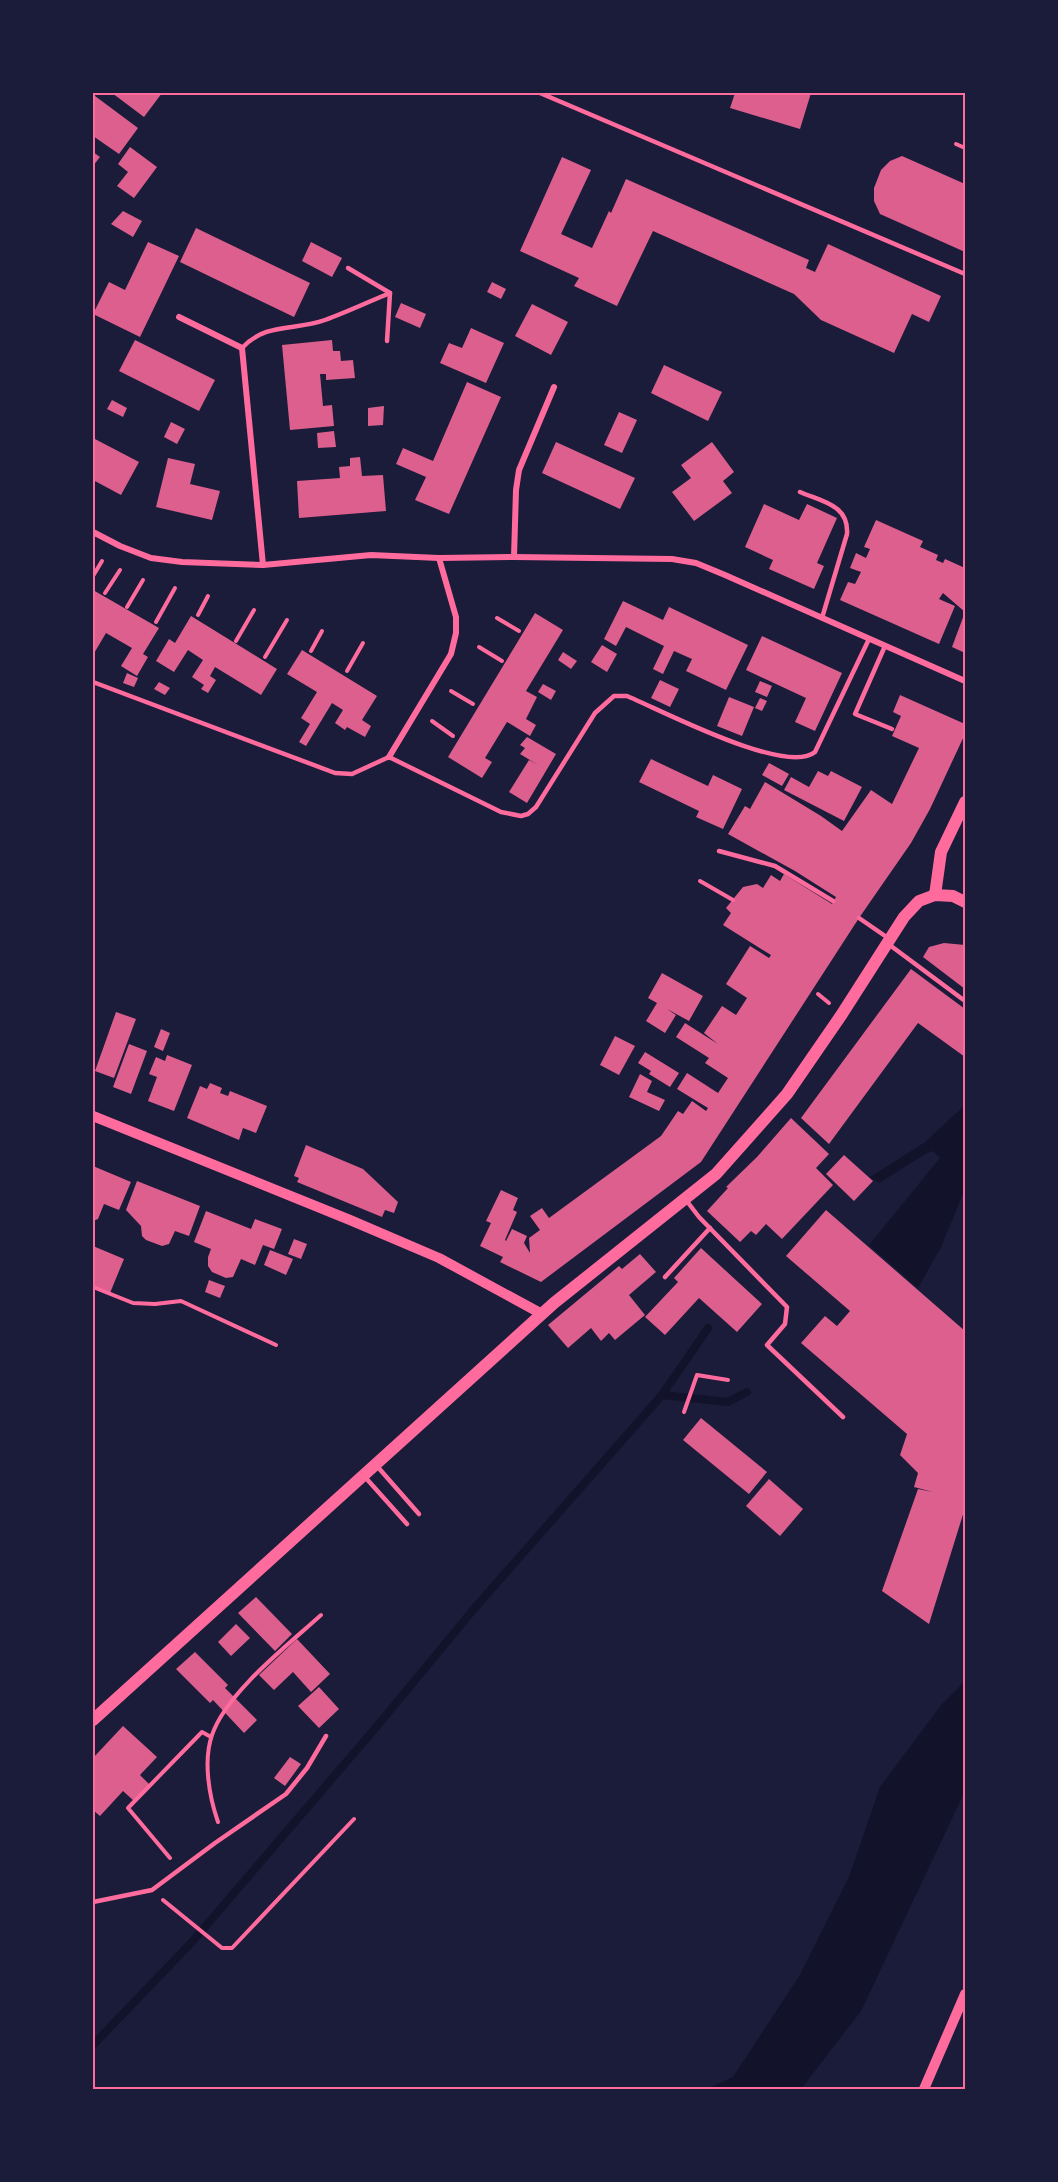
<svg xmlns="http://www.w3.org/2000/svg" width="1058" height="2182" viewBox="0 0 1058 2182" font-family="Cabin,sans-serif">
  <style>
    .water { fill: #12122b }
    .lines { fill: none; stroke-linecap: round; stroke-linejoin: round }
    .stream { stroke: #12122b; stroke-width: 8 }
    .building { fill: #dd5f8e }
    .path { stroke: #ff6b9d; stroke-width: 4 }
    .service { stroke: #ff6b9d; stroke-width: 4.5 }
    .minor { stroke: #ff6b9d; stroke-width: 6 }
    .tertiary { stroke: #ff6b9d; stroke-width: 10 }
    .secondary { stroke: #ff6b9d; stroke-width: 12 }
    .neatline { fill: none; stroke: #ff6b9d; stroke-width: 2 }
  </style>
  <rect width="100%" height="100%" fill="#1b1b3a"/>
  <g class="water">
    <polygon points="965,1105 965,1189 941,1247 918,1288 869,1245 940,1158 933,1151 927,1153 879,1183 870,1177 924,1143"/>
    <polygon points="965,1681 965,1791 861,2011 801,2089 707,2089 733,2077 800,1975 849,1877 880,1787 942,1704"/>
  </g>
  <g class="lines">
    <g class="stream">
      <polyline points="662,1395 728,1402 747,1392"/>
      <polyline points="93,2045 192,1942 378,1725 473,1610 662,1395 708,1328"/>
    </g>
  </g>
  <g class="building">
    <polygon points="112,93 162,93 144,117"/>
    <polygon points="735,93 811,93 800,129 730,108"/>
    <polygon points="95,96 138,128 119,154 93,136 93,98"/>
    <polygon points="130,147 157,167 134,198 117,186 128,172 118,164"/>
    <polygon points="93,152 100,157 93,166"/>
    <polygon points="902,156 965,184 965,252 880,214 874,201 874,188 881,170 890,161"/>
    <polygon points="562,157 591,170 561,234 592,248 609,211 611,213 626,179 809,260 806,268 815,272 828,244 941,296 929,322 912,314 894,353 821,320 794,294 653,231 617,306 574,286 579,278 520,251"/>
    <polygon points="123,211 142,221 133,237 111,224"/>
    <polygon points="196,228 310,283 294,317 180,262"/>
    <polygon points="148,242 179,256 140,337 93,314 109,282 125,290"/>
    <polygon points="311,242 342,258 332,277 302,261"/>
    <polygon points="492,282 506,289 501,299 487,292"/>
    <polygon points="401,303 426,314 420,328 395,317"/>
    <polygon points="532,304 568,322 551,355 515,336"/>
    <polygon points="471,328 504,343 486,383 440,363 449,343 462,348"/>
    <polygon points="135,340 215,380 199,411 119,371"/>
    <polygon points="332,340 333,351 340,351 341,361 353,360 355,378 326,380 326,374 320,374 323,406 332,405 334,426 290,430 282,345"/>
    <polygon points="664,365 722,392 708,421 651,393"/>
    <polygon points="467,382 501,397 449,514 415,500 426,477 396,464 403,448 433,461"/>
    <polygon points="112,400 127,408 123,417 107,409"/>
    <polygon points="384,406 383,425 368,426 368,408"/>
    <polygon points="619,412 637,420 622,453 604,445"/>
    <polygon points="171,422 185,429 177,444 164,437"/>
    <polygon points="334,431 336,447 318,448 317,433"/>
    <polygon points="93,438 139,462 121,495 93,480"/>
    <polygon points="556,442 635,478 620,509 542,473"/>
    <polygon points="712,442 734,472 723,481 732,493 694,521 672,492 691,478 681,465"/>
    <polygon points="360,457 362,476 383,475 386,511 299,518 297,481 340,478 339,467 350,466 350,458"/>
    <polygon points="168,458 195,464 190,484 220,491 212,520 156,507"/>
    <polygon points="764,504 799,520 807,504 837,518 817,563 824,566 814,589 769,569 773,560 745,547"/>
    <polygon points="876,520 923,541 920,547 938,555 936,560 943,563 945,559 965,568 965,612 943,593 939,599 955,606 939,644 840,600 848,582 855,584 861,572 850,568 856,553 866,558 870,549 864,547"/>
    <polygon points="93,590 159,628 143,654 148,657 137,676 121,666 132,648 106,633 93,655 93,632 95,628 93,627"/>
    <polygon points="623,601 663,620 669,607 748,645 726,690 686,671 692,659 674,651 663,674 653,669 664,646 626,627 616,646 604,639"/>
    <polygon points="965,612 965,653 952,647"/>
    <polygon points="535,613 563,630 526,691 537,697 526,719 536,725 530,736 507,722 485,758 492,762 482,778 448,757"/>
    <polygon points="191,616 277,669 261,695 215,667 210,676 216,680 208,693 201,689 204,685 192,677 203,660 188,650 174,672 156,661 169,639 175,643"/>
    <polygon points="762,636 842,673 815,731 795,722 806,698 746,670"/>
    <polygon points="602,645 617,654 607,672 591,662"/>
    <polygon points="302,650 377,696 362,720 371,726 365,737 347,727 345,730 335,723 343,710 332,703 306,746 299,742 310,724 301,718 317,692 287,674"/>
    <polygon points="563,652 577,661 571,669 558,660"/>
    <polygon points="127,673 138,678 134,687 123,683"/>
    <polygon points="660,680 679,689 670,707 651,698"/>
    <polygon points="760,681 772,686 767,697 755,692"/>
    <polygon points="159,682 170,688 165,695 154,689"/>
    <polygon points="543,684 556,691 551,700 538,692"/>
    <polygon points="900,695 965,724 965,734 930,809 911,843 859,918 701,1162 541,1282 500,1262 503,1257 480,1246 491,1223 486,1221 501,1190 518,1198 513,1210 517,1212 505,1240 506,1241 512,1229 527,1236 524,1243 530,1253 529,1238 540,1230 530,1216 542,1208 549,1218 661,1136 678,1111 683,1114 692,1101 706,1111 708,1108 677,1089 687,1073 718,1093 728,1078 705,1063 709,1058 676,1037 685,1023 718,1044 704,1033 722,1006 736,1015 747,998 726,984 750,946 769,958 771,955 723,925 731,913 726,908 743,887 757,884 763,888 771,875 780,881 784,874 832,904 836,897 795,871 728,834 745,806 750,809 765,782 821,816 842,831 871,790 892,804 919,748 892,736 901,716 893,712"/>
    <polygon points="729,697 754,707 742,736 717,726"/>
    <polygon points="760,698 767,701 762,711 755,708"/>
    <polygon points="527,737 556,754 527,803 509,792 529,760 538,765 520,754 525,748 520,745"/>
    <polygon points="651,759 708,786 713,775 742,789 723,829 696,817 699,811 639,782"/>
    <polygon points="769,763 789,774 782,786 762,775"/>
    <polygon points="818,771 828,776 831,771 862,787 844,821 784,790 791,777 809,787"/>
    <polygon points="944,943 965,945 965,989 923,957 929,947"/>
    <polygon points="911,969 965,1009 965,1057 918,1023 829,1144 801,1118"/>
    <polygon points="662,973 703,996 689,1021 667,1009 676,1015 665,1033 646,1021 657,1003 648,998"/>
    <polygon points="116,1012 136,1019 114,1078 95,1071"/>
    <polygon points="161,1029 170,1033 163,1051 154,1047"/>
    <polygon points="615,1036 635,1046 619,1075 600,1065"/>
    <polygon points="129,1044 147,1051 131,1094 113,1087"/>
    <polygon points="645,1052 679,1073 670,1087 649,1074 651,1071 638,1063"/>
    <polygon points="167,1055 192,1065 174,1111 148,1101 157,1077 149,1074 156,1057 165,1061"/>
    <polygon points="640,1074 652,1081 647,1092 665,1100 659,1111 629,1097"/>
    <polygon points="210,1083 222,1088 220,1093 228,1096 230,1091 267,1106 256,1133 243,1128 239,1140 187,1118 200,1086 207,1089"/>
    <polygon points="791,1118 829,1154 816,1168 833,1185 782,1239 766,1224 756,1235 751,1231 740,1242 707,1211 728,1188 726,1187 757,1157"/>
    <polygon points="306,1145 363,1169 398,1202 394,1213 385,1210 382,1217 297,1182 299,1178 294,1176"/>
    <polygon points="844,1155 873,1181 854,1201 826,1174"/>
    <polygon points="93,1166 131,1182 119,1210 104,1204 98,1219 93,1221"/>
    <polygon points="137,1181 200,1206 189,1236 175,1231 169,1244 162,1246 146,1240 142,1236 141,1226 126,1210"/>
    <polygon points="826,1210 965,1331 965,1508 929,1624 882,1591 918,1489 933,1492 914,1487 918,1473 900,1455 907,1434 801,1343 825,1316 837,1326 850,1311 786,1256"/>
    <polygon points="206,1211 251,1229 255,1219 282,1229 274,1249 263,1245 255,1265 241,1259 233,1277 226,1278 212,1272 208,1266 208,1257 211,1249 194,1242"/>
    <polygon points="294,1239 307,1244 301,1259 288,1254"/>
    <polygon points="93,1246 124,1259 110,1293 93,1286"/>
    <polygon points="701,1248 762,1304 737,1332 699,1298 665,1335 645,1317 678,1282 674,1278"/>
    <polygon points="270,1250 293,1259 286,1275 264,1265"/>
    <polygon points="640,1254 656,1272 629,1295 645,1315 615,1340 609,1333 601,1341 591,1328 568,1348 548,1325 619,1266 622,1269"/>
    <polygon points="209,1280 225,1286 220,1298 205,1292"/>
    <polygon points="701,1418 767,1472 749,1494 683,1440"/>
    <polygon points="769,1479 803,1509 780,1536 746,1506"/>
    <polygon points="256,1597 292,1634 275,1651 238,1613"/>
    <polygon points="236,1624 250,1638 231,1656 218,1642"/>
    <polygon points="297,1639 330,1674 311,1692 293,1672 274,1690 259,1675"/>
    <polygon points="195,1652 228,1685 225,1688 257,1720 244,1733 213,1700 210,1703 176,1669"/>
    <polygon points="319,1687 339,1709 319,1728 298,1706"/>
    <polygon points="123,1726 157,1757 140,1775 150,1785 134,1801 123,1791 100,1816 93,1810 93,1758"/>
    <polygon points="290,1757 301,1764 285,1786 274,1778"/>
  </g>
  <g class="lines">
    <g class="path">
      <polyline points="956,144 965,148"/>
      <polyline points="93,576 102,561"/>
      <polyline points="105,593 120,570"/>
      <polyline points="127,607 143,580"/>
      <polyline points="198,615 208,596"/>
      <polyline points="497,618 519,631"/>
      <polyline points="156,622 175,588"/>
      <polyline points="236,641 254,610"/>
      <polyline points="479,647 502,661"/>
      <polyline points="311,651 322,631"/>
      <polyline points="265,657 287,620"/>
      <polyline points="347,671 363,643"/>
      <polyline points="451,691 473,704"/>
      <polyline points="432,721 453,736"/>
      <polyline points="700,881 733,900"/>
      <polyline points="818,994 829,1003"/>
      <polyline points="93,1287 133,1303 155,1304 181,1301 276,1345"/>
      <polyline points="684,1412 697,1375 728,1380"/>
      <path d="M218 1822C209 1796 203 1761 212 1735 226 1693 288 1645 321 1615"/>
      <polyline points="170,1858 128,1808 202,1732 211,1737"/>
      <polyline points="163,1900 222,1948 232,1948 354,1819"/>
    </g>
    <g class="service">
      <polyline points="540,93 965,274"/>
      <polyline points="348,268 390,293 387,341"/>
      <path d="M242 348C266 322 295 331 325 320 347 312 368 302 390 293"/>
      <path d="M800 492C823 502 849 505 847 534L822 618"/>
      <polyline points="885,646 855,714 892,729"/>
      <path d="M93 682 335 773 352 774 389 757 501 812 521 816 528 814 536 807 595 713 614 696H627C661 710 786 776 815 752L869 639"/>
      <polyline points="719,851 775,866 833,901"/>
      <polyline points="859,918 888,938"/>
      <polyline points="887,943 965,1001"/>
      <polyline points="686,1200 699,1217 787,1307 785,1324 767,1345 843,1417"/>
      <polyline points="665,1277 710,1228"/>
      <polyline points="376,1465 419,1514"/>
      <polyline points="365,1477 407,1524"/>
      <polyline points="93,1902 152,1890 215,1843 286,1794 307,1768 326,1736"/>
    </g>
    <g class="minor">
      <polyline points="179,317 242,348 263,565"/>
      <polyline points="93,532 120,546 151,558 182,562 263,565 371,555 439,558 514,557 672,559 696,563 725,575 965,681"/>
      <polyline points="514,557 516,490 519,470 554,387"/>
      <polyline points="389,757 451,654 456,633 456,617 439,558"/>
    </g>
    <g class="tertiary">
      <polyline points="93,1116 350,1220 439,1258 542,1314"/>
      <polyline points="924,2089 965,1994"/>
    </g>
    <g class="secondary">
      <polyline points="935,895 941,852 965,802"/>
      <polyline points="93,1720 554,1303 716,1174 787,1094 842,1014 904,917 919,901 935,895 953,896 965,902"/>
    </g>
  </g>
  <rect width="1058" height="2182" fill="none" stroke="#1b1b3a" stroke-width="189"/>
  <rect x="94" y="94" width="870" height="1994" class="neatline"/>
</svg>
